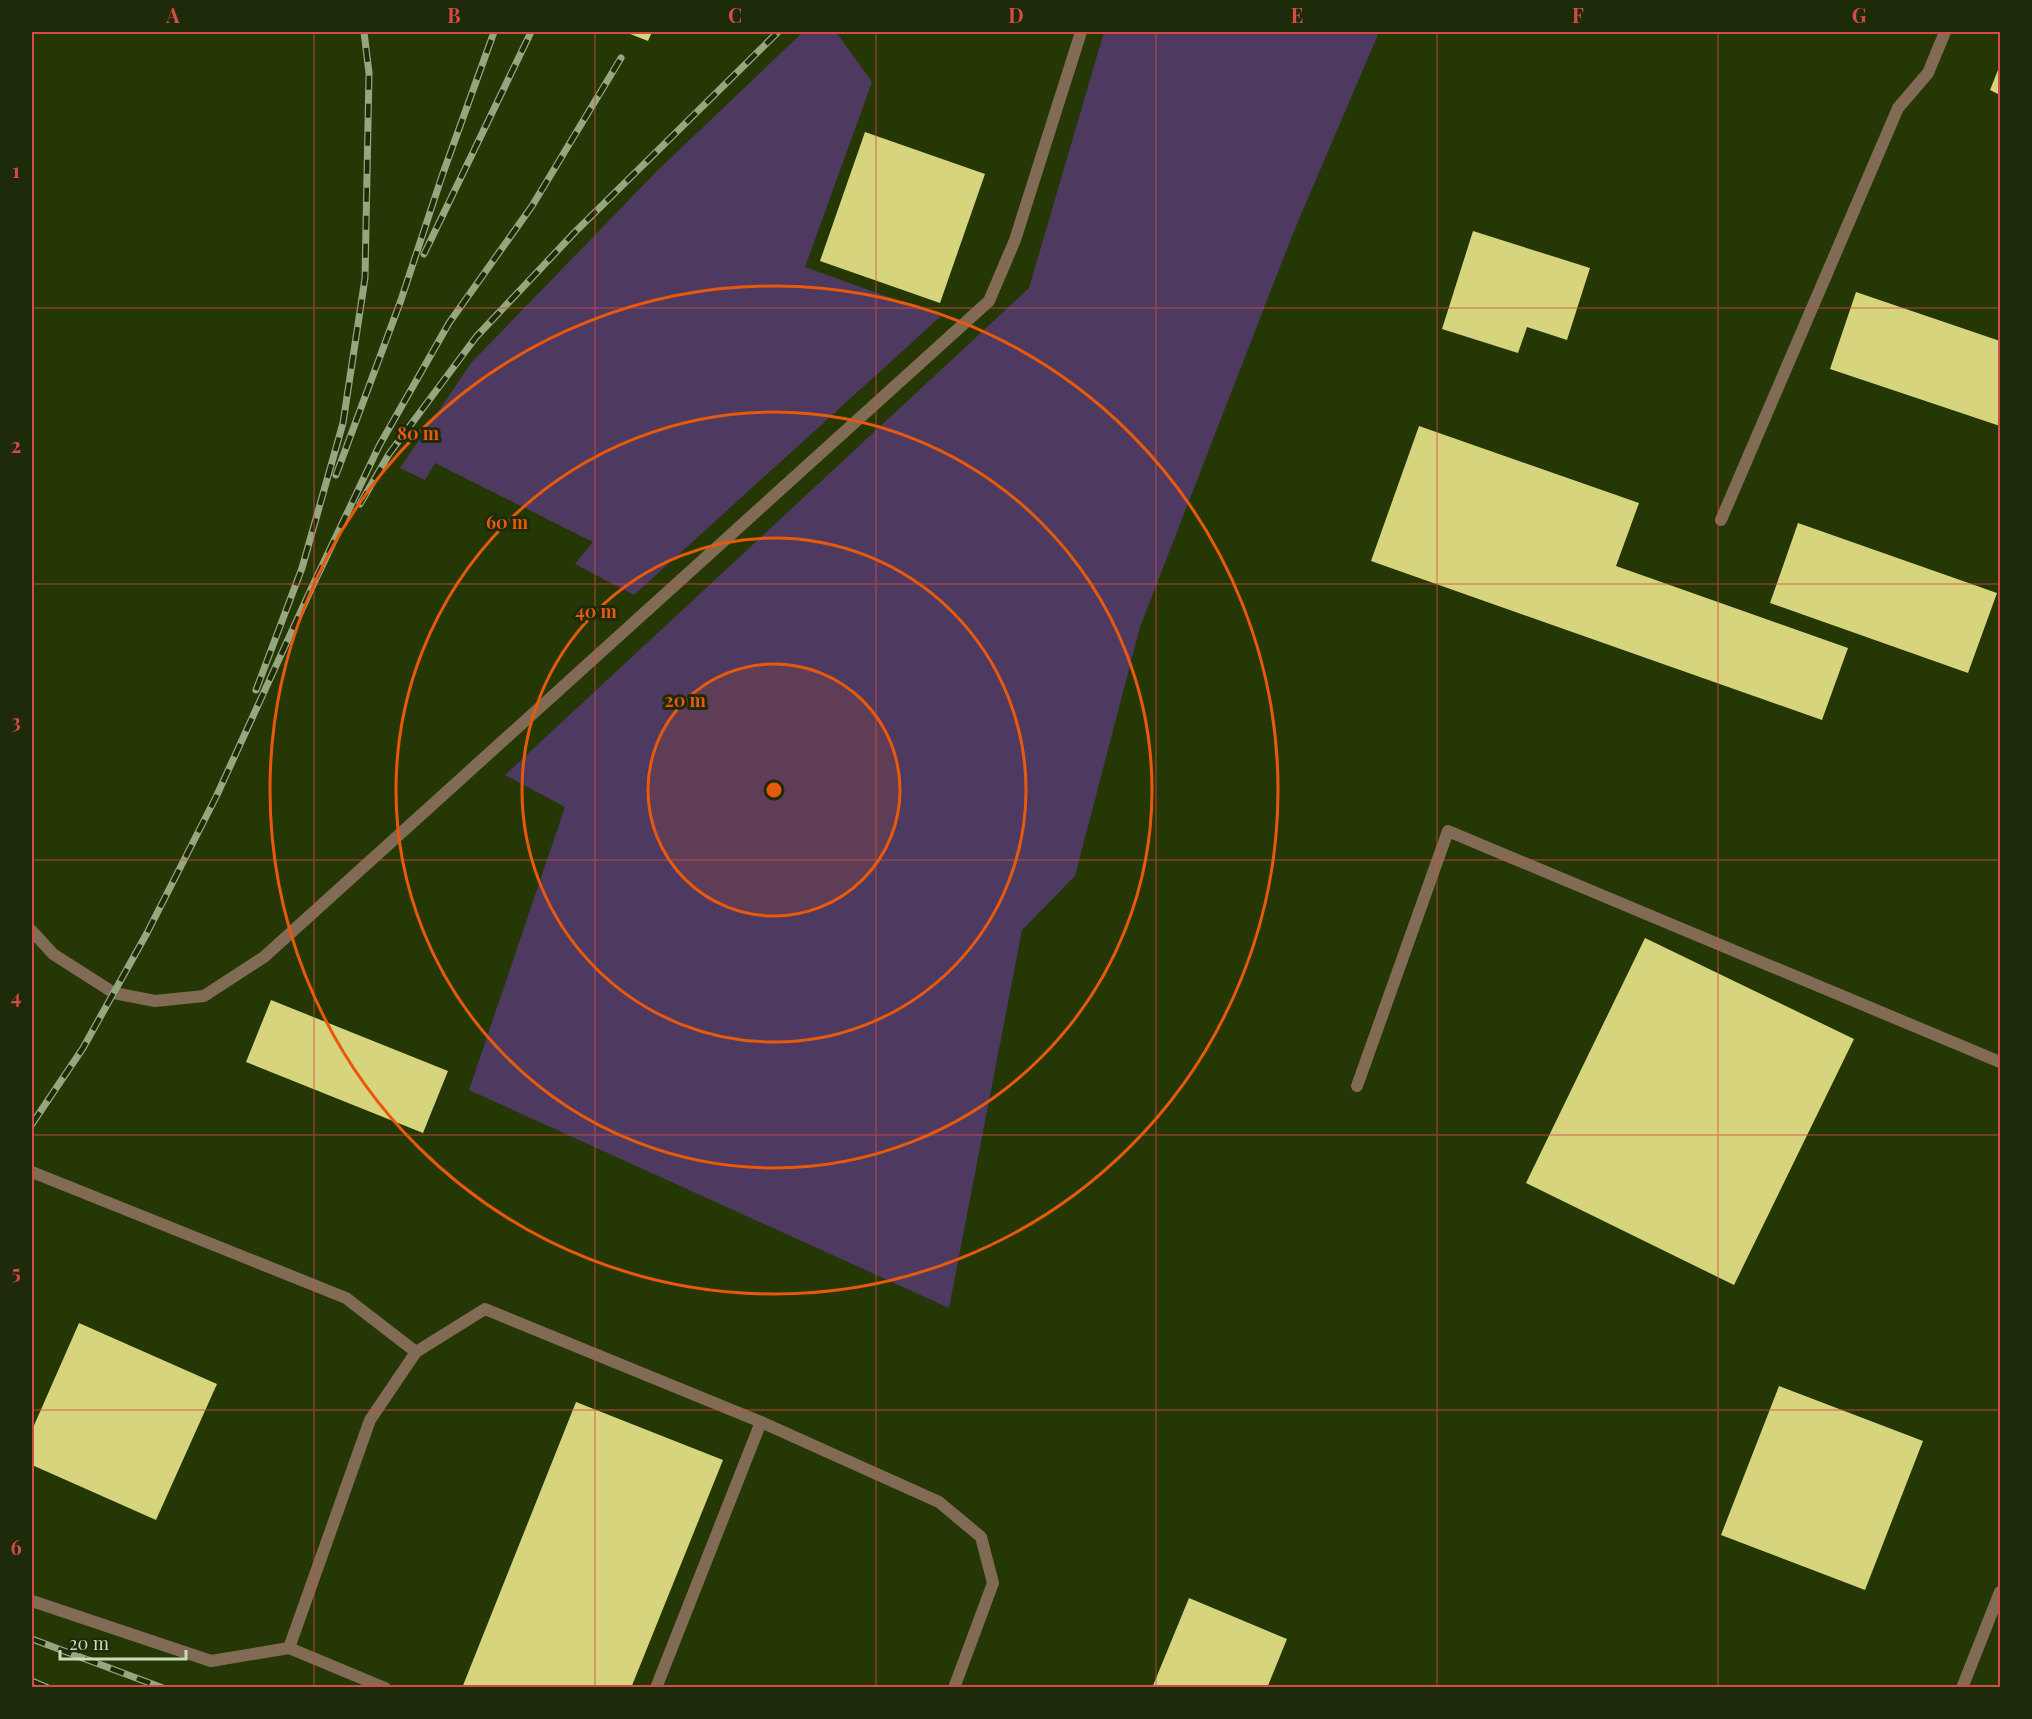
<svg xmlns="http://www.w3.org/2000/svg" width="2032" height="1719" viewBox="0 0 2032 1719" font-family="'Playfair Display',serif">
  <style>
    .green { fill: #4e3a61 }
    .building { fill: #d6d47c }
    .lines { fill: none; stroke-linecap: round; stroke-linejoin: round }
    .service { stroke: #816b55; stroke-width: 12 }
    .minor { stroke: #816b55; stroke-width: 12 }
    .rail-casing { stroke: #96a67f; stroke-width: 7 }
    .rail { stroke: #1e2b0a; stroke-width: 4.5; stroke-dasharray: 14; stroke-linecap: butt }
    .grid { fill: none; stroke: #d44c45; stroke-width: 1.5; stroke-opacity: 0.55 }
    .ring { fill: none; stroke: #e8590c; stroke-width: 3 }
    .centre { fill: #e8590c; stroke: #1e2b0a; stroke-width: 3 }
    .ring-label { font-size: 18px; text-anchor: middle; font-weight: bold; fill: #e8590c; stroke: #1e2b0a; stroke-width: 6; stroke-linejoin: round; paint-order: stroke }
    .neatline { fill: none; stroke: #d44c45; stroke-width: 2 }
    .grid-label { font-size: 20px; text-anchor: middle; font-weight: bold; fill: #d44c45 }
  </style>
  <rect width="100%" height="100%" fill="#253704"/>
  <g class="green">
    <polygon points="803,32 836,32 872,82 805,267 941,316 634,595 575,564 593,542 435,463 425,480 400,468 471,363 657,171"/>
    <polygon points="1104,32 1379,32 1294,231 1140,627 1075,876 1022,930 949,1308 469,1090 565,807 505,775 1029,288"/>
  </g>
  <g class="building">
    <polygon points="625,32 652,32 648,41"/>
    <polygon points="2000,65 2000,95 1990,90"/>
    <polygon points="865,132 985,174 940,303 820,261"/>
    <polygon points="1473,231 1590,268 1567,340 1527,327 1518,353 1442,329"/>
    <polygon points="1856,292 2000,341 2000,426 1830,369"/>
    <polygon points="1419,426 1639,503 1616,566 1848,648 1822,720 1371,561"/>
    <polygon points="1798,523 1997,593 1968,673 1770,603"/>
    <polygon points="1645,938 1854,1039 1734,1285 1526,1183"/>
    <polygon points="271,1000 448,1071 423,1133 246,1062"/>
    <polygon points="79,1323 217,1384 156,1520 32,1465 32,1430"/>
    <polygon points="1779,1386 1923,1441 1865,1590 1721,1535"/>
    <polygon points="576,1402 723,1460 631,1688 462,1688"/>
    <polygon points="1189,1598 1287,1639 1267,1688 1152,1688"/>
  </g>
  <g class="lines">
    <g class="service">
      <polyline points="1721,520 1898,108 1928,73 1945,32"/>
      <polyline points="32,931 53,954 114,993 155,1001 204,996 264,957 989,301 1015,240 1081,32"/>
      <polyline points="1357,1086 1448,831 2000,1062"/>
      <polyline points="32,1172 346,1298 416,1352"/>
      <polyline points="32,1601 211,1661 289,1648"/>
      <polyline points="385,1688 289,1648 370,1420 416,1352 485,1309 761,1422"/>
      <polyline points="656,1688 761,1422 939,1502 981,1537 993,1583 954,1688"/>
    </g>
    <polyline class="minor" points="1962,1688 2000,1592"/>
    <defs>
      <g id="rail">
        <polyline points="424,254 531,32"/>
        <polyline points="336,475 401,300 442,176 494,32"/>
        <polyline points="360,504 389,454 476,337 575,232 778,32"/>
        <polyline points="256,690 302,568 343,423 365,278 369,73 364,32"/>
        <polyline points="32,1124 83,1048 147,933 216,797 312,587 379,446 449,323 532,206 621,58"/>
        <polyline points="32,1639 163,1688"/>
        <polyline points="32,1681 48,1688"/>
      </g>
    </defs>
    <use href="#rail" class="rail-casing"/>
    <use href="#rail" class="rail"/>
  </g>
  <path class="grid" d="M314 32V1688M595 32V1688M876 32V1688M1156 32V1688M1437 32V1688M1718 32V1688M32 308H2000M32 584H2000M32 860H2000M32 1135H2000M32 1410H2000"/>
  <circle cx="774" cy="790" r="126" fill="#e8590c" fill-opacity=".12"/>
  <g class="ring">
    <circle cx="774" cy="790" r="126"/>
    <circle cx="774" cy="790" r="252"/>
    <circle cx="774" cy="790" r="378"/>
    <circle cx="774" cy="790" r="504"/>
  </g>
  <circle cx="774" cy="790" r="9" class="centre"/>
  <g class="ring-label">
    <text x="418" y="440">80 m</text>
    <text x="507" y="529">60 m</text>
    <text x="596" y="618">40 m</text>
    <text x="685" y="707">20 m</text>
  </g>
  <rect width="2032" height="1719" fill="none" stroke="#1e2b0a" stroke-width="66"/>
  <path d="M60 1650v9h126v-9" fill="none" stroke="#cbdab9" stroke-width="3"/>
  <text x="69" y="1650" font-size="18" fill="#cbdab9" stroke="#1e2b0a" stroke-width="4.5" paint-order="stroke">20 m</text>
  <rect x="33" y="33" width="1966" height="1653" class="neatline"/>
  <g class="grid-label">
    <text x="173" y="23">A</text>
    <text x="454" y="23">B</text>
    <text x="735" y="23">C</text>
    <text x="1016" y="23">D</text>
    <text x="1297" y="23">E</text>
    <text x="1578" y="23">F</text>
    <text x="1859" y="23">G</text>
    <text x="16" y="178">1</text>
    <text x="16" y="453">2</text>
    <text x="16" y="729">3</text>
    <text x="16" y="1004">4</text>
    <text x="16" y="1280">5</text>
    <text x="16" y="1555">6</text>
  </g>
</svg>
